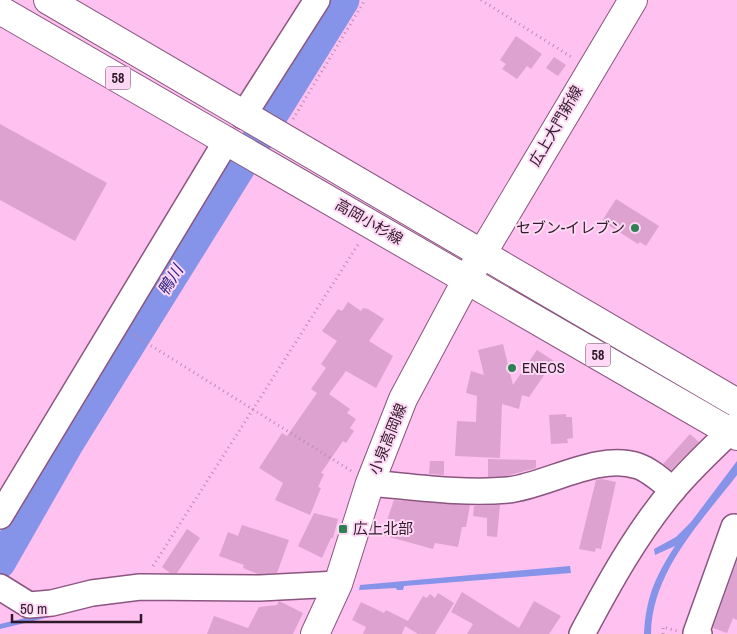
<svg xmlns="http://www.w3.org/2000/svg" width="737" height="634" viewBox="0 0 737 634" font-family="'Archivo Narrow','Noto Sans JP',sans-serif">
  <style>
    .water { fill: #8593e9 }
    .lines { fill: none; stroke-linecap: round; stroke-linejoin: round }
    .river { stroke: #8593e9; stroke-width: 31 }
    .building { fill: #dda2cf }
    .minor-casing { stroke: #8a557e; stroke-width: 28 }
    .major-casing { stroke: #8a557e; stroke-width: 30 }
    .path { stroke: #bc8bb0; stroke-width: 3; stroke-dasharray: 1 4; stroke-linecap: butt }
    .minor { stroke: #fff; stroke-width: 25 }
    .major { stroke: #fff; stroke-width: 28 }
    .poi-dot { fill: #2e8153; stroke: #fed8f4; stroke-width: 2 }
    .labels { text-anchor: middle; stroke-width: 4; stroke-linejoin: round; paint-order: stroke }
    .shield { fill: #fed8f4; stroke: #6d5267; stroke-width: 1 }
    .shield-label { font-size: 14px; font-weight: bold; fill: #2f192a }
    .street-label { font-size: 15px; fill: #2f192a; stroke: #fed8f4 }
    .poi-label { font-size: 15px; fill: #2f192a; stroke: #fed8f4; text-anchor: start }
    .water-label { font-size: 16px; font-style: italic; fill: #241e80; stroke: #fed8f4 }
  </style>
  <rect width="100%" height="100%" fill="#ffc2f0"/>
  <g class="water">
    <path d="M737 461V475C701 522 652 571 651 634H644C646 597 655 577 675 546L655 555 654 549 676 537 691 522Z"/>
    <polygon points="570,566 571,573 404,586 403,590 397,590 396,588 359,590 360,585"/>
    <polygon points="108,598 249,599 116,601 0,629 0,624"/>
  </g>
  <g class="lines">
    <polyline class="river" points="0,563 68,444 344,0"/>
  </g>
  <g class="building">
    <polygon points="516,36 542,54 531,69 527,66 517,79 502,69 506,64 500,60"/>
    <polygon points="554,57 566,65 558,76 546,68"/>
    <polygon points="0,124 107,183 75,241 0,200"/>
    <polygon points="616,199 659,226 646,246 640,242 638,244 602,221"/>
    <polygon points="348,302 361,311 363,308 368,309 384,319 369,341 393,356 376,388 346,371 329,394 350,409 347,413 356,419 350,428 354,431 346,443 343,441 321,473 324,474 318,487 321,488 310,515 275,500 283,483 259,468 282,433 287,436 317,393 311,389 326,368 321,364 337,341 322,331 338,309 342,311"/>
    <polygon points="503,344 513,385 537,350 554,361 529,397 522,395 519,409 502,404 500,458 455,456 457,421 476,422 477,396 466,393 471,371 484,375 478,350"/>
    <polygon points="566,414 566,417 572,417 573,438 567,439 568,443 551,444 549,415"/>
    <polygon points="690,434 699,442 671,470 663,464"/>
    <polygon points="488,459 536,460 536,468 506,476 488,477"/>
    <polygon points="430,461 444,461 444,475 429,474"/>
    <polygon points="602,479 616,482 601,549 596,548 595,552 579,549 596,480"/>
    <polygon points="394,500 470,505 466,527 462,527 458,547 435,543 433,549 382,535"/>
    <polygon points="500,505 497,537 487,536 487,518 473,516 474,506"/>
    <polygon points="314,513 338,519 333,538 331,538 322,558 298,546"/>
    <polygon points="242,525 289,540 277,573 258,574 243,568 244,565 219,556 228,532 238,536"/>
    <polygon points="187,529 200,538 177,573 170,573 162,567"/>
    <polygon points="737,561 737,620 733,618 727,633 713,628"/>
    <polygon points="462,592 519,628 534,601 561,616 549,634 467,634 473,624 451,612"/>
    <polygon points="438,593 454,603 435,634 418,634 405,626 402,634 363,634 366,627 352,620 361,602 384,613 386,610 408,621 423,596 427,598 430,594 435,598"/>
    <polygon points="279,601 303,613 293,634 207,634 214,616 248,628 259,607 277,605"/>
  </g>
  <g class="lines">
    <defs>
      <g id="minor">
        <polyline points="243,116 317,0"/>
        <path d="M370 483C416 487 462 494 508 490 546 486 599 452 638 466 650 470 663 482 673 490"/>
        <polyline points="0,516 227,140"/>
        <polyline points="0,587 29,605 52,603 92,593 140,587 260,588 338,584"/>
        <path d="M582 634C608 585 636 534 672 491 692 467 715 446 737 425"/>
        <polyline points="699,634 696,633 734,527 737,529"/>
      </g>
      <g id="major">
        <polyline points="48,0 737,403"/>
        <polyline points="0,10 737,436"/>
        <polyline points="315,634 338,584 370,483 403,399 467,279 633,0"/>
      </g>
    </defs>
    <use href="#minor" class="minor-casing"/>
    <use href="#major" class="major-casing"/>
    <g class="path">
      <polyline points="481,0 573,58"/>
      <polyline points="293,119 365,0"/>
      <polyline points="134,335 353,472"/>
      <polyline points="153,566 359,243"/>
      <polyline points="663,634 663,627 677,631"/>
    </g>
    <use href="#minor" class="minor"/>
    <use href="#major" class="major"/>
  </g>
  <g class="poi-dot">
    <circle cx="635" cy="228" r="5"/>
    <circle cx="512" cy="368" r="5"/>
    <rect x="338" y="524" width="10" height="10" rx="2.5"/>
  </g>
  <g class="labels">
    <g class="shield">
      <rect x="105.5" y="66.5" width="25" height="23" rx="4"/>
      <rect x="585.5" y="343.5" width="25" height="23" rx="4"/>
    </g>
    <g class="shield-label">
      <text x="118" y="83">58</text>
      <text x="598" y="360">58</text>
    </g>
    <g class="street-label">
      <text transform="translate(556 126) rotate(-60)" y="5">広上大門新線</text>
      <text transform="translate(369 222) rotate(30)" y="5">高岡小杉線</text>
      <text transform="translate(388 439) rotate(-68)" y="5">小泉高岡線</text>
    </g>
    <g class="poi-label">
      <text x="625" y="233" text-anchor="end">セブン-イレブン</text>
      <text x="522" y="373">ENEOS</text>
      <text x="353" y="534">広上北部</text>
    </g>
    <g class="water-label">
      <text transform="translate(170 280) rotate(-58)" y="6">鴨川</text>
    </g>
  </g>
  <path d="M12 614v8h129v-8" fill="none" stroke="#2f192a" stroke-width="2.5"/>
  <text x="20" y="614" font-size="15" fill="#2f192a" stroke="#fed8f4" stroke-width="4" paint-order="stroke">50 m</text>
</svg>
